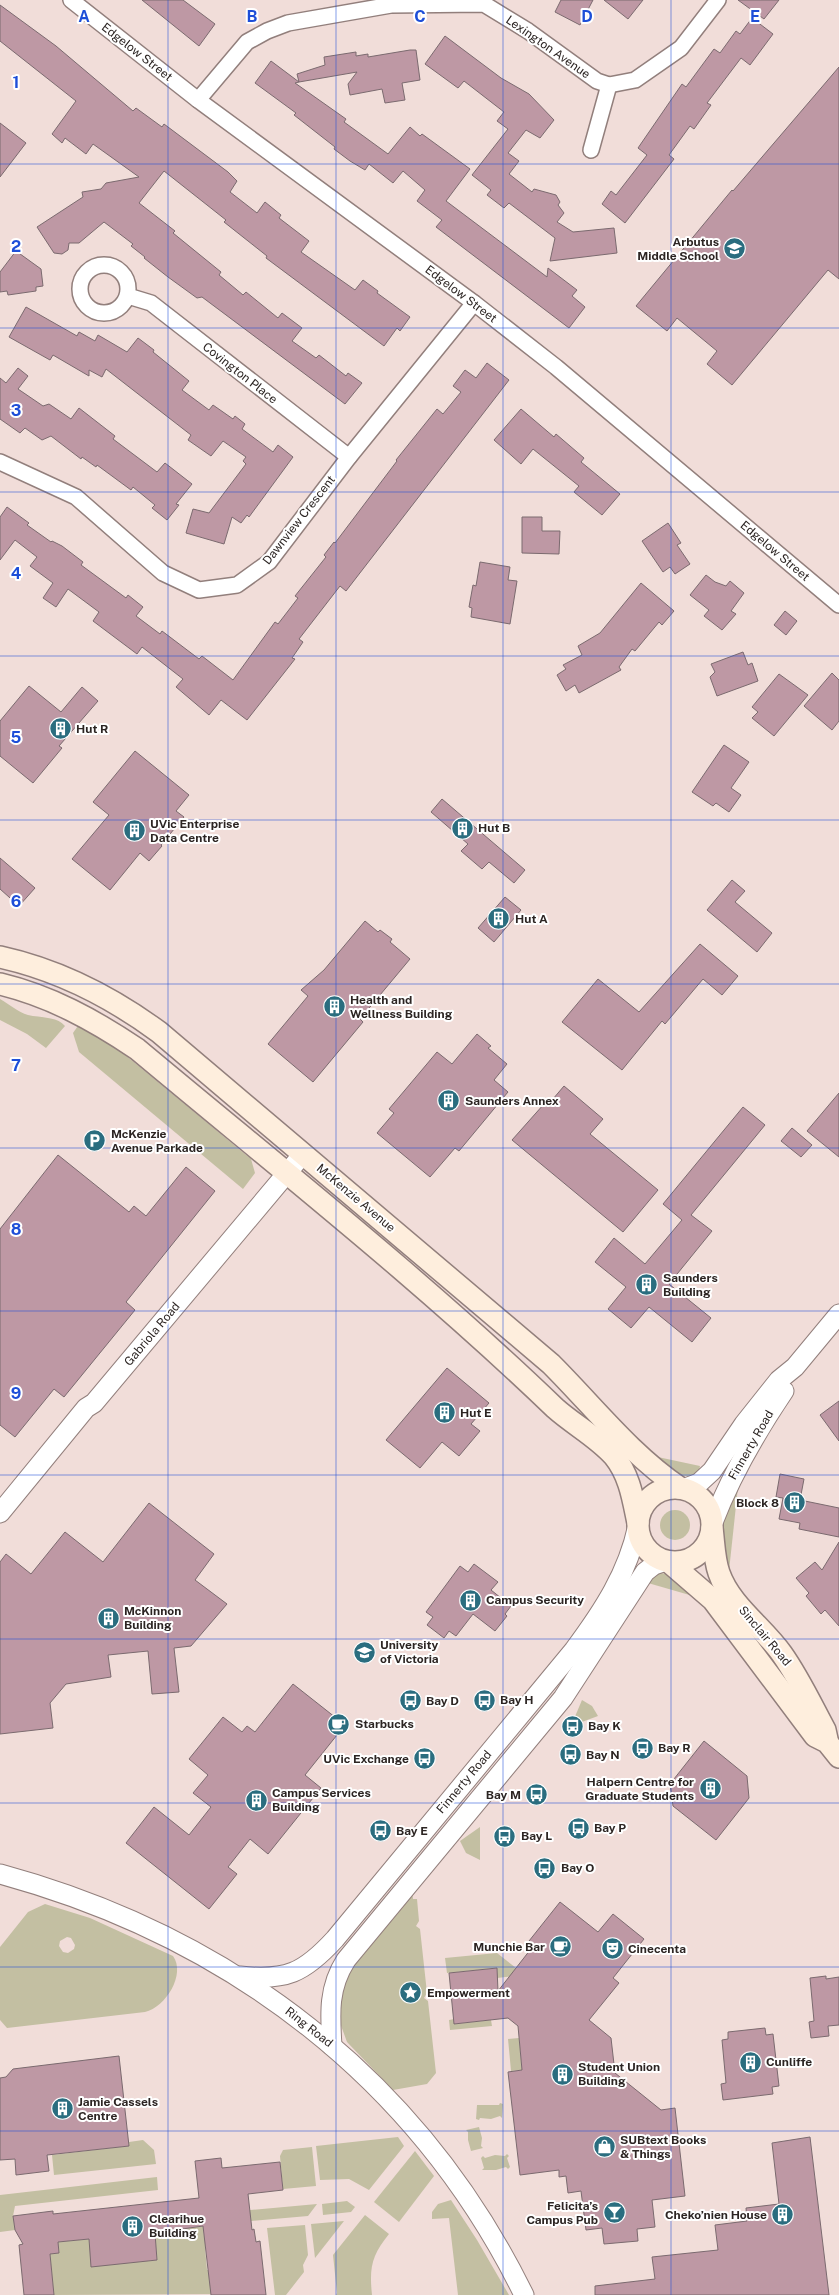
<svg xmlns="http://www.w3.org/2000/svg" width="839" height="2295" viewBox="0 0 839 2295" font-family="'Public Sans',sans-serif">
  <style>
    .green { fill: #c3bfa2; fill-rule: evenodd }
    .building { fill: #be98a4; stroke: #7b6a6f }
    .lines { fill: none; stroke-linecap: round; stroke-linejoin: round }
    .minor-casing { stroke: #927f7c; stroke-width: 18 }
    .tertiary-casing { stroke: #927f7c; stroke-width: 21 }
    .secondary-casing { stroke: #927f7c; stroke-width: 24 }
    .minor { stroke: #fff; stroke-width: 15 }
    .tertiary { stroke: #fff; stroke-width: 19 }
    .secondary { stroke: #feeedd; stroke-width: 21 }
    .grid { fill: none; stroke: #1d4ed8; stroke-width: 1; stroke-opacity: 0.55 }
    .labels { text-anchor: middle; stroke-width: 4; stroke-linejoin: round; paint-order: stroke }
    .street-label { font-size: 12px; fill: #2c2523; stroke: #fff }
    .poi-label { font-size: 12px; font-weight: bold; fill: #2c2523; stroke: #fff; text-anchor: start }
    .grid-label { font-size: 16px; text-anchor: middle; font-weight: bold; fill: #1d4ed8; stroke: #fff; stroke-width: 4; stroke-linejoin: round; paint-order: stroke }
  </style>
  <rect width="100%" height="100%" fill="#f1ddd9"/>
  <g class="green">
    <path d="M0 999C9 1004 18 1012 28 1015 40 1018 57 1016 65 1026L46 1048 27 1034 0 1020Z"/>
    <polygon points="80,1023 112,1044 251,1159 255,1173 243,1189 79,1052 73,1033"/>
    <path d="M653 1456 700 1466 698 1474C679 1482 668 1468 653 1456Z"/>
    <polygon points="738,1487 729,1571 720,1534 722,1523"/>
    <circle cx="675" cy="1525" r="15"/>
    <polygon points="661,1573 667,1574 693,1596 648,1583 655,1575"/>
    <polygon points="582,1700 592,1706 598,1716 571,1726"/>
    <polygon points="480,1827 480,1860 466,1853 460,1841"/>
    <polygon points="412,1891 413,1899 417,1899 419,1921 416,1926 420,1929 427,1993 424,1998 428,2001 436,2073 427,2084 393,2090 347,2042 339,2020 337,2009 345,1973"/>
    <path d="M45 1904 90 1918 173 1956C186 1974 166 2007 145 2012L7 2028 0 2020V1947L28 1912ZM67 1937 71 1938 75 1945 74 1949 68 1953 63 1952 59 1946 60 1941Z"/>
    <polygon points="497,1953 516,1968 529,1974 497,1978 496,1968 447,1973 445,1958"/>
    <polygon points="454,2019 455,2024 491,2020 492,2026 450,2030 449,2020"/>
    <polygon points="519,2038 522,2070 511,2071 508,2039"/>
    <polygon points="500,2103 503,2104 502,2118 500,2116 491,2119 480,2118 479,2120 476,2119 477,2105 499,2105"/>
    <polygon points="479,2127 482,2138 481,2146 483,2148 471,2151 468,2140 468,2132 466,2130"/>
    <polygon points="398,2137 404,2146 369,2190 349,2179 320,2180 316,2146"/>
    <polygon points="143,2140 154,2150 156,2164 54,2175 52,2155 129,2146 129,2142"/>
    <polygon points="312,2147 316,2186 283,2189 280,2156 283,2150"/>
    <polygon points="415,2151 434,2176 399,2222 374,2202"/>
    <polygon points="507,2154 509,2156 507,2158 510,2167 508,2169 506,2167 496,2170 482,2170 484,2168 481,2158 483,2156 485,2158 495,2155 505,2156"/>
    <polygon points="157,2177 158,2190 15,2206 13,2216 15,2230 0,2232 0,2195"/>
    <polygon points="451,2200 477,2240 509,2295 458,2295 449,2218 432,2219 432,2212 438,2204"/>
    <polygon points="347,2201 355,2207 351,2212 323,2215 322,2204"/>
    <polygon points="317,2204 308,2216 251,2221 250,2214 247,2214 250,2210"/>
    <path d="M365 2215 389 2234C372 2255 369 2267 372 2295H336L337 2293 333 2255Z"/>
    <polygon points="344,2221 315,2258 311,2224"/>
    <polygon points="305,2225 308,2255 303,2265 304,2272 286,2295 275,2295 267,2228"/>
    <polygon points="203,2226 204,2236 208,2236 205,2248 207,2270 212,2270 215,2294 54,2295 50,2254 59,2253 58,2242 89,2239 92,2266 157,2260 155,2233"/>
  </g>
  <g class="building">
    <polygon points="142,0 183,0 215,24 199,46"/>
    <polygon points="561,0 593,0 580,25 555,12"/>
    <polygon points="604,0 643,0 628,19"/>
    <polygon points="738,0 779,0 764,19"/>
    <polygon points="0,5 56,46 133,111 136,108 162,127 164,124 228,172 237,181 230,192 257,213 265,202 281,215 279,218 309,241 301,252 355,290 363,280 378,291 377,293 410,317 400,331 397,328 384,346 266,258 267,256 224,222 226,220 164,171 139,203 175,231 173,233 221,272 219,275 243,295 246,292 278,318 282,313 302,328 292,341 316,358 319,355 346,376 348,373 362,383 345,404 202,297 197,298 168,277 144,258 145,257 131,246 133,244 104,222 79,243 69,243 68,250 62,254 54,253 37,227 83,197 82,192 101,189 106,183 139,177 93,144 86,154 65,138 62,143 52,134 76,101 0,41"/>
    <polygon points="752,18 773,34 750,65 741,58 707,103 711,105 694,129 690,126 669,155 674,159 625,223 602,204 611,191 616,195 647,155 638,148 682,84 686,87 714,49 720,53 736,31 740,34"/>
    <polygon points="445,36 501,78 529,94 554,120 540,138 526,130 508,153 519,161 509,174 532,192 534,189 556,195 560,202 558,205 564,213 557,222 573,232 614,228 617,253 550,261 555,238 509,203 504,208 487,195 491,190 472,175 508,129 497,121 504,112 464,81 458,88 425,64"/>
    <polygon points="410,50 416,50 420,80 402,83 405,100 385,103 382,89 350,95 348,84 357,72 299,82 297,74 325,65 324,57 356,52 356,56 368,54 368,57"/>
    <polygon points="271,61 299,82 295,83 346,119 344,122 388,154 410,127 420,136 422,134 470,169 446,201 547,277 548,268 577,290 572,296 585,307 569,328 436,227 442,220 417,201 425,190 403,171 393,183 369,164 365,170 350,161 334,149 335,147 294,115 296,113 255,83"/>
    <polygon points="839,67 839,279 828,270 732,385 707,364 717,351 677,318 667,331 636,306 732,190 733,191"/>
    <polygon points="0,123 26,143 0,177"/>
    <polygon points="16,251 41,269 43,286 36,287 36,291 8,295 7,291 0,292 0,272"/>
    <polygon points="26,307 77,336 79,332 95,341 98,335 127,352 138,338 154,350 153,352 189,381 182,390 209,410 213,405 233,419 235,416 245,424 242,429 273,452 278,445 293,457 249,517 247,515 241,523 232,517 224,544 186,533 193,509 209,513 246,464 243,461 246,457 223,441 211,456 188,440 191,435 106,369 102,377 89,370 89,376 53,355 50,360 9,337"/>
    <polygon points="487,363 509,380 346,591 340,586 299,639 303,642 292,658 295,659 247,720 221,700 209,715 176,687 183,679 142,647 137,654 93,621 99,612 68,589 56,607 43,598 53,583 30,566 37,557 15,540 0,560 0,517 7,507 29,523 27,525 51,542 52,541 62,546 83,562 81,565 126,598 128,595 143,607 136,616 160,634 162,631 199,659 202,656 233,680 275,622 278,624 298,598 295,596 326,557 324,555 334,542 335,543 397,461 396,460 437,409 443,414 461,392 453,386 465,370 476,378"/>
    <polygon points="18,368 28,376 18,389 43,406 49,404 71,419 79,408 115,436 113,439 157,472 165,463 192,484 176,504 179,505 167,520 152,508 155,505 133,487 131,490 97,465 96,467 82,457 81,459 51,436 42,440 25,428 20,433 0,419 0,378 6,383"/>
    <polygon points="521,409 554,437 556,434 584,458 581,462 620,494 602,515 574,492 579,486 533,449 521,464 494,440"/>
    <polygon points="522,517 542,517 542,531 560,531 559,554 522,553"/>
    <polygon points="668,523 681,543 677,545 690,564 675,574 670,567 663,572 642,541"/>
    <polygon points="480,562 510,567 508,580 517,581 510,624 471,617 472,608 469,607 473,585 476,586"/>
    <polygon points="706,575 715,582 726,586 730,581 744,593 731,611 736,614 722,630 704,616 709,610 690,595"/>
    <polygon points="641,583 674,611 662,625 659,622 635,651 632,649 619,667 621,670 579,693 575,685 566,691 557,675 566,669 563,665 582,655 578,646 600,633"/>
    <polygon points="785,611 797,621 786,635 774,625"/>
    <polygon points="743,652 748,665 752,663 758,681 717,696 710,677 715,672 711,664"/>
    <polygon points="832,673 839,680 839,721 832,730 804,706"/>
    <polygon points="779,674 808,695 774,736 752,718 758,712 752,707"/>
    <polygon points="29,686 61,712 82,687 98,701 59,746 62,748 33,783 0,756 0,721"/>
    <polygon points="724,745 749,762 731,788 741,795 729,812 716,803 713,806 692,792"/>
    <polygon points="135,751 189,795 176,811 184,817 161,845 162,846 149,861 140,853 110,890 72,859 109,815 93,802"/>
    <polygon points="442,799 525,870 514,883 489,862 482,869 461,851 468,844 431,812"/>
    <polygon points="0,858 35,888 19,906 0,889"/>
    <polygon points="732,880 745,891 735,902 772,933 757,952 707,910"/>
    <polygon points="505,897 521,910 494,942 478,928"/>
    <polygon points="365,921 378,932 380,930 392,939 390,942 410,959 360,1019 363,1022 313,1082 268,1044 308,996 301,990 324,970"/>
    <polygon points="700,944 738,976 722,995 703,979 665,1024 662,1021 622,1070 562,1022 598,979 639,1012"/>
    <polygon points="477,1034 491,1046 488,1048 507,1064 494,1080 508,1092 459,1151 455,1148 430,1177 377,1133 394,1113 389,1109 437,1052 452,1064"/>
    <polygon points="564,1086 603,1119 590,1134 658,1190 623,1232 512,1140 544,1104 547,1106"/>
    <polygon points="839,1093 839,1157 807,1131"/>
    <polygon points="743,1107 765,1125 691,1215 712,1231 669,1284 711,1318 692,1342 649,1307 631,1328 608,1309 626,1287 595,1262 614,1238 645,1264 682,1220 663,1204"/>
    <polygon points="792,1128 812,1145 801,1157 781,1141"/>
    <polygon points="58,1155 129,1212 134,1206 146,1216 186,1167 215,1191 126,1302 135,1310 64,1397 54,1389 15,1437 0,1425 0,1229"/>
    <polygon points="447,1368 489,1403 471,1424 480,1431 459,1456 442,1442 420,1468 386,1440"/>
    <polygon points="839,1401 839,1441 820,1415"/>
    <polygon points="780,1474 804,1479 800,1500 839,1508 839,1537 799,1529 800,1523 779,1519 783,1498 776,1497"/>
    <polygon points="149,1503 214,1554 195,1580 227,1604 191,1646 174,1648 179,1692 152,1694 148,1651 108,1655 111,1677 66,1684 50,1703 53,1728 0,1734 0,1562 6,1554 31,1574 65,1532 103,1562"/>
    <polygon points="839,1542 839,1626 825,1610 821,1614 806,1596 809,1593 796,1578 815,1562 822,1570"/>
    <polygon points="474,1564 498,1582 491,1590 511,1606 505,1614 507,1616 495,1631 473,1614 456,1636 449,1631 444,1638 427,1625 433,1617 426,1612 460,1566 468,1572"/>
    <polygon points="293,1684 345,1725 305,1775 321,1788 268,1854 250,1839 228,1867 237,1874 209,1909 126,1843 154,1807 189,1835 211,1807 193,1793 208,1775 189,1759 223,1717 242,1732 247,1726 255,1732"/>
    <polygon points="704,1741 747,1776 749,1798 716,1840 673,1806 670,1784"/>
    <polygon points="560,1902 598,1932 613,1914 644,1939 613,1978 619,1983 589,2020 611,2038 615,2073 661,2110 675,2108 685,2196 652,2200 655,2227 637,2229 638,2241 604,2244 602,2228 586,2230 581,2191 568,2193 566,2176 559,2177 559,2170 520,2175 508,2072 522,2070 518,2026 508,2018 454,2024 449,1973 497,1968 498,1991 534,1945 529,1941"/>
    <polygon points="826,1976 826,1979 839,1977 839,2025 828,2026 829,2036 811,2038 809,2022 814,2021 810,1978"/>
    <polygon points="765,2028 766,2035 773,2034 779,2086 772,2087 773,2094 723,2100 721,2084 726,2083 722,2040 728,2039 728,2032"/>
    <polygon points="119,2056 129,2146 47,2155 49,2171 16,2175 15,2159 0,2160 0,2078 6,2077 13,2069"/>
    <polygon points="810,2137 829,2295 595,2295 595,2286 655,2279 652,2257 718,2250 715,2225 747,2221 746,2208 779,2204 772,2143"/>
    <polygon points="221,2158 222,2168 280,2162 283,2190 248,2194 252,2230 254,2229 256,2242 260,2241 266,2295 211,2295 203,2226 155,2233 157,2260 91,2267 89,2239 58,2242 59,2253 50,2254 54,2295 24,2295 19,2245 23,2244 15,2230 13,2216 53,2211 53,2214 199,2198 195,2161"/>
  </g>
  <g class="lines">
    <defs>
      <g id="minor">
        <polyline points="71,0 198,100 474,303 556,367 839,605"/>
        <polyline points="198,100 247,42 267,31 288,23 391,5 484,4 528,31 597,81 609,85 635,80 681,48 718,0"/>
        <polyline points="591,150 609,85"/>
        <circle cx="104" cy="289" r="24"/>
        <polyline points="128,296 151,303 349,457"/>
        <polyline points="0,462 76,497 163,573 199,590 237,585 269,562 349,457 474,303"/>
      </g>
      <g id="tertiary">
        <polyline points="683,1489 699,1483 712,1471 744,1424 779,1380 795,1367 839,1314"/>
        <polyline points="0,1513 86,1408 94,1403 303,1154"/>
        <path d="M712 1525C730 1477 755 1434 784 1391"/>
        <path d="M0 1874C231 1937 418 2079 524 2295"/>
        <path d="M240 1976C286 1981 304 1973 335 1939L574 1650C603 1611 628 1573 638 1525"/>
        <path d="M332 2046C330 2014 328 1988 346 1960L563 1698 645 1572 654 1565 666 1561"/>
      </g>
      <g id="secondary">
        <path d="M0 957C59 970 110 996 159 1032L551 1364C594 1407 630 1454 680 1488"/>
        <path d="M0 984C50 996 94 1020 137 1049 278 1167 423 1281 555 1408 574 1425 597 1437 614 1456 630 1476 633 1499 638 1523"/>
        <circle cx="675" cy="1525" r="37"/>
        <path d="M712 1528C714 1543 714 1559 719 1573 730 1605 763 1627 782 1654 799 1678 811 1704 825 1730L827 1739"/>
        <polyline points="669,1562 713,1600 815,1736 827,1742 839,1757"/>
      </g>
    </defs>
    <use href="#minor" class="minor-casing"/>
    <use href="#tertiary" class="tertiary-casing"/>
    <use href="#secondary" class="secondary-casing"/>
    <use href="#minor" class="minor"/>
    <use href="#tertiary" class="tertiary"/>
    <use href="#secondary" class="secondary"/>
  </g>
  <path class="grid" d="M168 0V2295M336 0V2295M503 0V2295M671 0V2295M0 164H839M0 328H839M0 492H839M0 656H839M0 820H839M0 984H839M0 1148H839M0 1311H839M0 1475H839M0 1639H839M0 1803H839M0 1967H839M0 2131H839"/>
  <defs>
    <symbol id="school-disc" viewBox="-11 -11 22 22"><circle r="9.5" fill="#2a6d7f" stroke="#fff"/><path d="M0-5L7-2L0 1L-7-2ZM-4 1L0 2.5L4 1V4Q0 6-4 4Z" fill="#fff"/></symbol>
    <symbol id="building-disc" viewBox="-11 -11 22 22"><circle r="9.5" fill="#2a6d7f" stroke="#fff"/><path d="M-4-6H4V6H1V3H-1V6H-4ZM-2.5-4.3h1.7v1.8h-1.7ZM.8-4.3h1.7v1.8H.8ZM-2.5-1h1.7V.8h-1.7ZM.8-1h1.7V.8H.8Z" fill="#fff"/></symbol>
    <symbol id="parking-disc" viewBox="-11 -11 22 22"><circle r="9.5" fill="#2a6d7f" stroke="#fff"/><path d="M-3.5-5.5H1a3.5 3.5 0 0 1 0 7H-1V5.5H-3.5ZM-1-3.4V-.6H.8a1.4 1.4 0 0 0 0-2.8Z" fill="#fff"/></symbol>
    <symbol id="university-disc" viewBox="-11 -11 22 22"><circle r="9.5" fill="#2a6d7f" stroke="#fff"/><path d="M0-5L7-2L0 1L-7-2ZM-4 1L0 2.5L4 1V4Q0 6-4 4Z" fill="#fff"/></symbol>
    <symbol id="bus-disc" viewBox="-11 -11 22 22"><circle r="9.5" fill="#2a6d7f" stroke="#fff"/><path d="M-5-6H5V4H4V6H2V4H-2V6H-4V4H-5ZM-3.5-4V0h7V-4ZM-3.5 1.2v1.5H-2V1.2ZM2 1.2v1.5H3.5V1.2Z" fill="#fff"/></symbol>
    <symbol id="cafe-disc" viewBox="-11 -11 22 22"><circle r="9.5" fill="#2a6d7f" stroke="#fff"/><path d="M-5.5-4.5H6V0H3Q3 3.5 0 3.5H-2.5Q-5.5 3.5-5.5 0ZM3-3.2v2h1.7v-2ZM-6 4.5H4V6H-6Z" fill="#fff"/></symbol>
    <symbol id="theatre-disc" viewBox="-11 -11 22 22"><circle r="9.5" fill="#2a6d7f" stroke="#fff"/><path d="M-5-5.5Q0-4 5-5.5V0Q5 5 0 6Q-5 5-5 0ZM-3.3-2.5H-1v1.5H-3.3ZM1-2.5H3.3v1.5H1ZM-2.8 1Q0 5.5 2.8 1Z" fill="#fff"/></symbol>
    <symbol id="sight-disc" viewBox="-11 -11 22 22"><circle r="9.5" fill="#2a6d7f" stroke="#fff"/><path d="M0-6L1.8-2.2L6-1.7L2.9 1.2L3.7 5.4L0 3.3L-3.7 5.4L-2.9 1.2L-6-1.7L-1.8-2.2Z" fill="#fff"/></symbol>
    <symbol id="shop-disc" viewBox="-11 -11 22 22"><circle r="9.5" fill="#2a6d7f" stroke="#fff"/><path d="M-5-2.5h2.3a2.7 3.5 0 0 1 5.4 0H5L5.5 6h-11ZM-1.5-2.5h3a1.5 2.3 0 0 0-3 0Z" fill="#fff"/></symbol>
    <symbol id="bar-disc" viewBox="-11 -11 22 22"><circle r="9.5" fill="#2a6d7f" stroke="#fff"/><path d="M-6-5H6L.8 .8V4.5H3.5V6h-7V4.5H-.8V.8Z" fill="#fff"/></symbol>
  </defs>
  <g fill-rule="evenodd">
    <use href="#school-disc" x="722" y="236" width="25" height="25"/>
    <use href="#building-disc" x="48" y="716" width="25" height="25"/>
    <use href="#building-disc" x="450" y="816" width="25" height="25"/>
    <use href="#building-disc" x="122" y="818" width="25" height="25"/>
    <use href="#building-disc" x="486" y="906" width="25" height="25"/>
    <use href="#building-disc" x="322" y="994" width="25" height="25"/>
    <use href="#building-disc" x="436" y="1088" width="25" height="25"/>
    <use href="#parking-disc" x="82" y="1128" width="25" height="25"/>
    <use href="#building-disc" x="634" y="1272" width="25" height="25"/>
    <use href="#building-disc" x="432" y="1400" width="25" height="25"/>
    <use href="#building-disc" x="782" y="1490" width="25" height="25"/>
    <use href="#building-disc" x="458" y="1588" width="25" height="25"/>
    <use href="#building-disc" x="96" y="1606" width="25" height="25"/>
    <use href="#university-disc" x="352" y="1640" width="25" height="25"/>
    <use href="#bus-disc" x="472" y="1688" width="25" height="25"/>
    <use href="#bus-disc" x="398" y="1688" width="25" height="25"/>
    <use href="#cafe-disc" x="326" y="1712" width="25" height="25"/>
    <use href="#bus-disc" x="560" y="1714" width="25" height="25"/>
    <use href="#bus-disc" x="630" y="1736" width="25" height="25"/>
    <use href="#bus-disc" x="558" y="1742" width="25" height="25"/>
    <use href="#bus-disc" x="412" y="1746" width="25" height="25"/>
    <use href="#building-disc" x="698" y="1776" width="25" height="25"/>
    <use href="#bus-disc" x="524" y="1782" width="25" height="25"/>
    <use href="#building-disc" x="244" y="1788" width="25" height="25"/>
    <use href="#bus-disc" x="566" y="1816" width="25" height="25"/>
    <use href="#bus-disc" x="368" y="1818" width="25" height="25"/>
    <use href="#bus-disc" x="492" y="1824" width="25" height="25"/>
    <use href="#bus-disc" x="532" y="1856" width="25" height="25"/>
    <use href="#cafe-disc" x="548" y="1934" width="25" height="25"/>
    <use href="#theatre-disc" x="600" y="1936" width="25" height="25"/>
    <use href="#sight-disc" x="398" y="1980" width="25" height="25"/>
    <use href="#building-disc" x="738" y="2050" width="25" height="25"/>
    <use href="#building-disc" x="550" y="2062" width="25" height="25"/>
    <use href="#building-disc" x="50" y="2096" width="25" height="25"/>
    <use href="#shop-disc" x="592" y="2134" width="25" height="25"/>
    <use href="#bar-disc" x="602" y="2200" width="25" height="25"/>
    <use href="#building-disc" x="770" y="2202" width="25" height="25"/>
    <use href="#building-disc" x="120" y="2214" width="25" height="25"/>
  </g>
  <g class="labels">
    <g class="street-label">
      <text transform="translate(548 47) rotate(35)" y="4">Lexington Avenue</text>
      <text transform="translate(137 52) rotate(38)" y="4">Edgelow Street</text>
      <text transform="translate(461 294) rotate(37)" y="4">Edgelow Street</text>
      <text transform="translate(240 373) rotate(38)" y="4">Covington Place</text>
      <text transform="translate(299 520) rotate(-52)" y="4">Dawnview Crescent</text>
      <text transform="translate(775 551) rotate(40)" y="4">Edgelow Street</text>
      <text transform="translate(356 1198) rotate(40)" y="4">McKenzie Avenue</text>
      <text transform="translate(152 1334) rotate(-50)" y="4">Gabriola Road</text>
      <text transform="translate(751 1445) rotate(-60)" y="4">Finnerty Road</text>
      <text transform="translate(765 1636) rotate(50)" y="4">Sinclair Road</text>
      <text transform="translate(464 1782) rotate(-50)" y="4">Finnerty Road</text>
      <text transform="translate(309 2027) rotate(38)" y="4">Ring Road</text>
    </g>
    <g class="poi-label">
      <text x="719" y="246" text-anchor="end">Arbutus<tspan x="719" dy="14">Middle School</tspan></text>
      <text x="76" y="733">Hut R</text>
      <text x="150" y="828">UVic Enterprise<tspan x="150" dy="14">Data Centre</tspan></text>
      <text x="478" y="832">Hut B</text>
      <text x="515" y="923">Hut A</text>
      <text x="350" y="1004">Health and<tspan x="350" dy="14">Wellness Building</tspan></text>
      <text x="465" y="1105">Saunders Annex</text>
      <text x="111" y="1138">McKenzie<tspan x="111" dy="14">Avenue Parkade</tspan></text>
      <text x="663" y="1282">Saunders<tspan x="663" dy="14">Building</tspan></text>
      <text x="460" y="1417">Hut E</text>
      <text x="779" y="1507" text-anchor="end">Block 8</text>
      <text x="486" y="1604">Campus Security</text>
      <text x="124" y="1615">McKinnon<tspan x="124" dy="14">Building</tspan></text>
      <text x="380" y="1649">University<tspan x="380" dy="14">of Victoria</tspan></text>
      <text x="500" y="1704">Bay H</text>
      <text x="426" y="1705">Bay D</text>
      <text x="355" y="1728">Starbucks</text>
      <text x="588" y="1730">Bay K</text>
      <text x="658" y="1752">Bay R</text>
      <text x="586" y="1759">Bay N</text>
      <text x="409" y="1763" text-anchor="end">UVic Exchange</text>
      <text x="694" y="1786" text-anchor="end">Halpern Centre for<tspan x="694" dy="14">Graduate Students</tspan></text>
      <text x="272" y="1797">Campus Services<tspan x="272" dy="14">Building</tspan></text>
      <text x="521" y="1799" text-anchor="end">Bay M</text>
      <text x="594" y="1832">Bay P</text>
      <text x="396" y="1835">Bay E</text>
      <text x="521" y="1840">Bay L</text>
      <text x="561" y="1872">Bay O</text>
      <text x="545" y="1951" text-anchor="end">Munchie Bar</text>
      <text x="628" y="1953">Cinecenta</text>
      <text x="427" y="1997">Empowerment</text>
      <text x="766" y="2066">Cunliffe</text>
      <text x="578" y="2071">Student Union<tspan x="578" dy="14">Building</tspan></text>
      <text x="78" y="2106">Jamie Cassels<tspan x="78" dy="14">Centre</tspan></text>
      <text x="620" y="2144">SUBtext Books<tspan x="620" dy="14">&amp; Things</tspan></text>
      <text x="598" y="2210" text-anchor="end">Felicita’s<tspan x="598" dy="14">Campus Pub</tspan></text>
      <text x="767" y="2219" text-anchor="end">Cheko’nien House</text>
      <text x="149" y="2223">Clearihue<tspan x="149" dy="14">Building</tspan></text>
    </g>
  </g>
  <g class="grid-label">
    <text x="84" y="22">A</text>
    <text x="252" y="22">B</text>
    <text x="420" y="22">C</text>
    <text x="587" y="22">D</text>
    <text x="755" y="22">E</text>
    <text x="16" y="88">1</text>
    <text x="16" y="252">2</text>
    <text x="16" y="416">3</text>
    <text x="16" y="579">4</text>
    <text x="16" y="743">5</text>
    <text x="16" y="907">6</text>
    <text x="16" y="1071">7</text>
    <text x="16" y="1235">8</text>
    <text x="16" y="1399">9</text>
  </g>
</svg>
